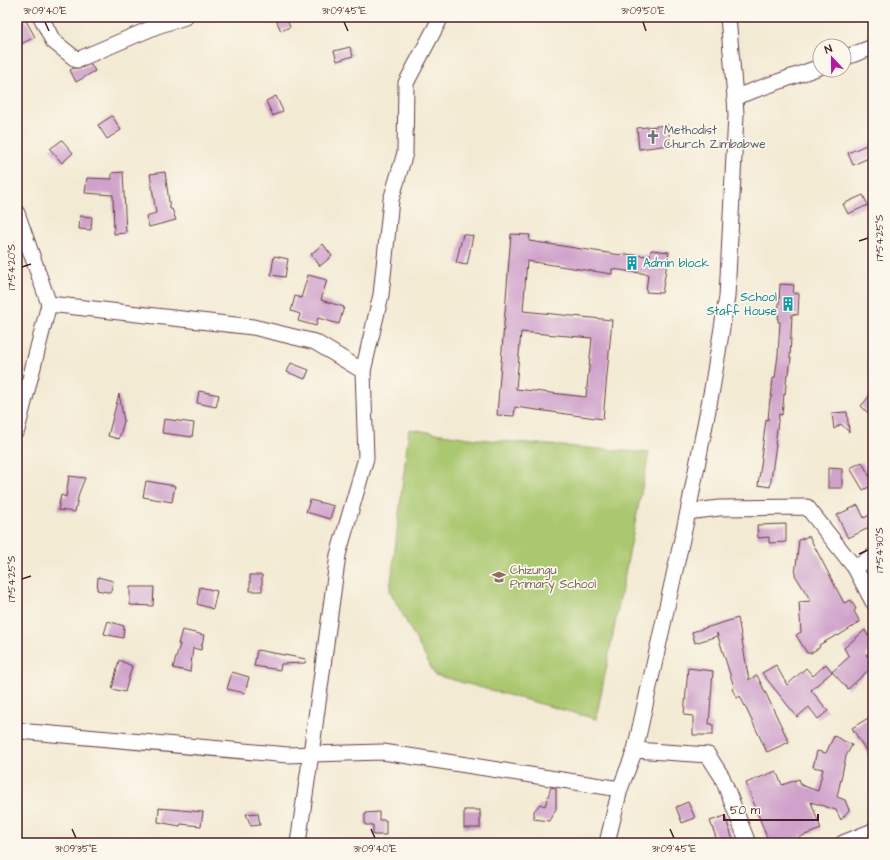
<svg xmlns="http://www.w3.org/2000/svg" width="890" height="860" viewBox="0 0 890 860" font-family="'Architects Daughter',sans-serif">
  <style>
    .green { fill: #aac86f; stroke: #7a744d }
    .building { fill: #cfa1cb; fill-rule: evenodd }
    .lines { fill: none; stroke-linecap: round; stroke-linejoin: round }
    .minor-casing { stroke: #633d44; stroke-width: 17 }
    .minor { stroke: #fff; stroke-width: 15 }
    .ticks { fill: none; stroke: #4a1f2b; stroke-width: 1.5 }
    .labels { text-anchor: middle; stroke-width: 3.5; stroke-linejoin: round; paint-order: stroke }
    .worship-label { font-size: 12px; fill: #5b616d; stroke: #fbf7ec; text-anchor: start }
    .culture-label { font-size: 12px; fill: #0d838f; stroke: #fbf7ec; text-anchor: start }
    .education-label { font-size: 12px; fill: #785e54; stroke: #fbf7ec; text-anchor: start }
    .neatline { fill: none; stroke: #4a1f2b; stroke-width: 1.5 }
    .ticks-label { font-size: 10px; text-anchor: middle; fill: #4a1f2b }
  </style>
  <rect width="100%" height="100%" fill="#fbf7ec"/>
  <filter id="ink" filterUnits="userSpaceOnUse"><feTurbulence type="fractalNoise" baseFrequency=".025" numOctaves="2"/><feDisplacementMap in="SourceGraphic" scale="8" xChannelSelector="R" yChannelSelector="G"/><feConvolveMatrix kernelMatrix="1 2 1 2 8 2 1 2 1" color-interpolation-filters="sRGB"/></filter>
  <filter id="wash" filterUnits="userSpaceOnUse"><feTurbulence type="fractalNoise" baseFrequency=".012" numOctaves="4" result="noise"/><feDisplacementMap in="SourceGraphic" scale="16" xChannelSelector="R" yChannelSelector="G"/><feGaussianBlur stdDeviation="0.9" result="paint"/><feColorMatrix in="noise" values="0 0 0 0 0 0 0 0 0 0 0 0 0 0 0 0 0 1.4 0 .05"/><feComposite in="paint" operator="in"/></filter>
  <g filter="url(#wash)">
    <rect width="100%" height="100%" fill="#f3ead3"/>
    <polygon class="green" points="409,429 476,439 649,453 596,719 435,675 390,591"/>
    <g id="blocks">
      <g class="building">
        <polygon points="275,17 286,17 290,27 281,31"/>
        <polygon points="25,19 35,37 17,46 17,23"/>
        <polygon points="350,47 353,56 337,61 334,51"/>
        <polygon points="91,64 95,71 76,82 70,70 74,68 81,68"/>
        <polygon points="276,96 283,111 273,116 266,101"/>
        <polygon points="112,116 121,130 107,139 98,125"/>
        <polygon points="668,125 670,145 639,149 637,128"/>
        <polygon points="62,140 73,153 62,163 50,149"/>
        <polygon points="873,142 873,156 853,165 848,153"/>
        <polygon points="123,172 126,233 114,234 113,195 85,193 87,178 112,179 112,173"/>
        <polygon points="165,172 170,209 172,209 176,220 149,227 146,216 156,213 150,174"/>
        <polygon points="863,195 868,205 848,214 843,204"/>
        <polygon points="80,216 92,217 91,230 79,229"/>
        <polygon points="463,234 473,236 467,265 456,263"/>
        <path d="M511 234 530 235 529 241 621 255V254L650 256 651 250 669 252 662 293 646 292 648 274 612 269V274L527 261 523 311 612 320 603 419 515 407 514 416 497 415ZM521 332 592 338 586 397 516 389Z"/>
        <polygon points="323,244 332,256 320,266 311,254"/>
        <polygon points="274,256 288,259 285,277 271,275"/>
        <polygon points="308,275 327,280 321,300 344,307 339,324 318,318 316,326 298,321 300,314 291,311 295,296 301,298"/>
        <polygon points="780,284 794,285 793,293 799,294 798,315 792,314 790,358 791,358 789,374 787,374 785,395 784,394 782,415 779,414 775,444 776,444 770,487 758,485 762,458 761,458 766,419 768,420 770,399 771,399 773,378 775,378 778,355 780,322 778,322"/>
        <polygon points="291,363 309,370 305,379 287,372"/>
        <polygon points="199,391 219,395 216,407 197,403"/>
        <polygon points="873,392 873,418 861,406"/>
        <polygon points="119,394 124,421 119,439 108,436"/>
        <polygon points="847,412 849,432 841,424 834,429 832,413"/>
        <polygon points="164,419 194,423 192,437 162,433"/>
        <polygon points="862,462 873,483 873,485 863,490 850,468"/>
        <polygon points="828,468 842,469 842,488 828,488"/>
        <polygon points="69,476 85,478 79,493 75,512 58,510 61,495 66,497"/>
        <polygon points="146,481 175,486 172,502 143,497"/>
        <polygon points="310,500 334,506 330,519 306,512"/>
        <polygon points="858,505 864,518 873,513 873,526 848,538 837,515"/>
        <polygon points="786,524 786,542 769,543 769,537 758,538 757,525"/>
        <polygon points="809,536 844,603 851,600 856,609 854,611 860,622 838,636 837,635 819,645 820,647 811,653 807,653 796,635 801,632 799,602 811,601 795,575 799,540"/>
        <rect x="250" y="575" width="12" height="16"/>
        <polygon points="98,577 113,581 111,592 107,592 97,590"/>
        <polygon points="130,587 154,587 153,606 130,605"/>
        <polygon points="200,587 217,591 213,609 197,604"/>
        <polygon points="738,618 749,680 757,675 789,742 767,752 740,696 737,698 732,689 734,687 717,633 717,636 695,643 692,632"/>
        <polygon points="108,621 124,626 123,638 104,634"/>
        <polygon points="182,630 204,635 201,650 193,648 190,672 173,668 180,644 178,644"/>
        <polygon points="865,630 868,636 873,633 873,650 866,655 873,662 873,666 848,689 832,672 849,657 844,648"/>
        <polygon points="257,650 306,659 305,663 281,664 280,670 254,666"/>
        <polygon points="119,660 132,666 125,692 112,689"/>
        <polygon points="826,664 832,672 811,690 828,711 818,719 809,707 797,717 762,673 776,665 787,685 806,668 813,676"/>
        <polygon points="688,668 713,671 709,724 713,724 713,735 693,735 693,716 684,715"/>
        <polygon points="232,672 249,677 245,693 227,689"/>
        <polygon points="873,715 873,762 852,728"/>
        <polygon points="834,736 852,745 846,756 837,797 845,800 849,810 841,820 836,810 811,802 821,829 784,843 769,843 746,783 776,771 782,785 799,779 801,785 818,791 823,769 813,767 817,751 826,753"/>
        <polygon points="551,787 556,788 556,809 549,821 534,819 534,811 540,804 545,806"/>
        <polygon points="688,802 695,818 682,823 676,807"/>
        <polygon points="159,808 203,812 201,826 181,824 180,826 158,822"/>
        <rect x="464" y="810" width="16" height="18"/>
        <polygon points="379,812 379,820 386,820 386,835 373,835 373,825 365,825 365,813"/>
        <polygon points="258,813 260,825 251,826 246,814"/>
        <polygon points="725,816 734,843 718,843 710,821"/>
      </g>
    </g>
  </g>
  <g filter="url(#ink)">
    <use href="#blocks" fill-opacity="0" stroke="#633d44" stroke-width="1"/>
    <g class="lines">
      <defs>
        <g id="minor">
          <polyline points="41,17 53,41 77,60 157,26 185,17"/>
          <polyline points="844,58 873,47"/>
          <polyline points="735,97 820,67"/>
          <polyline points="17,213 49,304 17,430"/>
          <polyline points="49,304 253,327 315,342 363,371 366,458 338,555 311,754 383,752 620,789"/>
          <polyline points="363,371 381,295 391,200 405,153 406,83 441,17"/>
          <polyline points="688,512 719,508 807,507 855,568 873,602"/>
          <polyline points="855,568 873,556"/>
          <polyline points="17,730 30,732 288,755 311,754 298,843"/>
          <polyline points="635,750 708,755 722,777 748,843"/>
          <polyline points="607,843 620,789 635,750 688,512 712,389 727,297 736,115 735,97 728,17"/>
          <polyline points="843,843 873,831"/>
        </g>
      </defs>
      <use href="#minor" class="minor-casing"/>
      <use href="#minor" class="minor"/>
    </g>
  </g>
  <path class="ticks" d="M45 22 49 31M344 22 348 31M643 22 646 31M859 241 868 238M22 267 31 264M859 554 868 550M22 579 31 576M72 829 76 838M371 829 375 838M670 829 674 838"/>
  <defs>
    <symbol id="church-bare" viewBox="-9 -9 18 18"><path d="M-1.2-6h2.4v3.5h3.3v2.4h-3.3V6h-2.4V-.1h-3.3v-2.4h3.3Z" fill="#6b7280" stroke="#fbf7ec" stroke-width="2.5" paint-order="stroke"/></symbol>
    <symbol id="building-bare" viewBox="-9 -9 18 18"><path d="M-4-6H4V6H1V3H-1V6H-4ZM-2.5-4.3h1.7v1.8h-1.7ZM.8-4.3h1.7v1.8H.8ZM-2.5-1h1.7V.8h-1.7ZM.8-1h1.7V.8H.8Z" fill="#0f9aa8" stroke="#fbf7ec" stroke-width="2.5" paint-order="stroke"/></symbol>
    <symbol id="school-bare" viewBox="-9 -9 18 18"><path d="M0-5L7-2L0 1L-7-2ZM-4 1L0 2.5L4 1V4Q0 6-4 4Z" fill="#8d6e63" stroke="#fbf7ec" stroke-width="2.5" paint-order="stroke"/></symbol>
  </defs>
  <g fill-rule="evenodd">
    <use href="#church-bare" x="643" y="127" width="20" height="20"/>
    <use href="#building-bare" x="622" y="253" width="20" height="20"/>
    <use href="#building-bare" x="778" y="294" width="20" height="20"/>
    <use href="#school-bare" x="489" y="567" width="20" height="20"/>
  </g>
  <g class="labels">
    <g class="worship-label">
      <text x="664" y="134">Methodist<tspan x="664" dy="14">Church Zimbabwe</tspan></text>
    </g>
    <g class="culture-label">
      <text x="643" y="267">Admin block</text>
      <text x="777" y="301" text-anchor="end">School<tspan x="777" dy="14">Staff House</tspan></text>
    </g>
    <g class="education-label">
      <text x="510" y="574">Chizungu<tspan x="510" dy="14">Primary School</tspan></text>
    </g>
  </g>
  <rect width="890" height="860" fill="none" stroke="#fbf7ec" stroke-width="44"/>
  <g transform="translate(832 58) rotate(338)"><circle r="19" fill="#fbf7ec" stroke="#b4a19f"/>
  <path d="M0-3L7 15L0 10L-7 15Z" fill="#b5179e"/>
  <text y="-6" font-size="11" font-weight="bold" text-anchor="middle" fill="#4a1f2b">N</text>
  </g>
  <path d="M724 814v6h94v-6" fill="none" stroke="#4a1f2b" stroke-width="2"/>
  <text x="730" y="814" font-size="12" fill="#4a1f2b" stroke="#fbf7ec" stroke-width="3" paint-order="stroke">50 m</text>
  <rect x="22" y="22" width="846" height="816" class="neatline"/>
  <g class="ticks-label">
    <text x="45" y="14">31°09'40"E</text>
    <text x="344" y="14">31°09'45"E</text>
    <text x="643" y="14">31°09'50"E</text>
    <text transform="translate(879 238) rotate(-90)" y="4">17°54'25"S</text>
    <text transform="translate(11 267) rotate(-90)" y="4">17°54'20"S</text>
    <text transform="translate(879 550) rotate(-90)" y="4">17°54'30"S</text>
    <text transform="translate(11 579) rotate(-90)" y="4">17°54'25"S</text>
    <text x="76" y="852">31°09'35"E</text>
    <text x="375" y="852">31°09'40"E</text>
    <text x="674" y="852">31°09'45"E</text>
  </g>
</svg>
